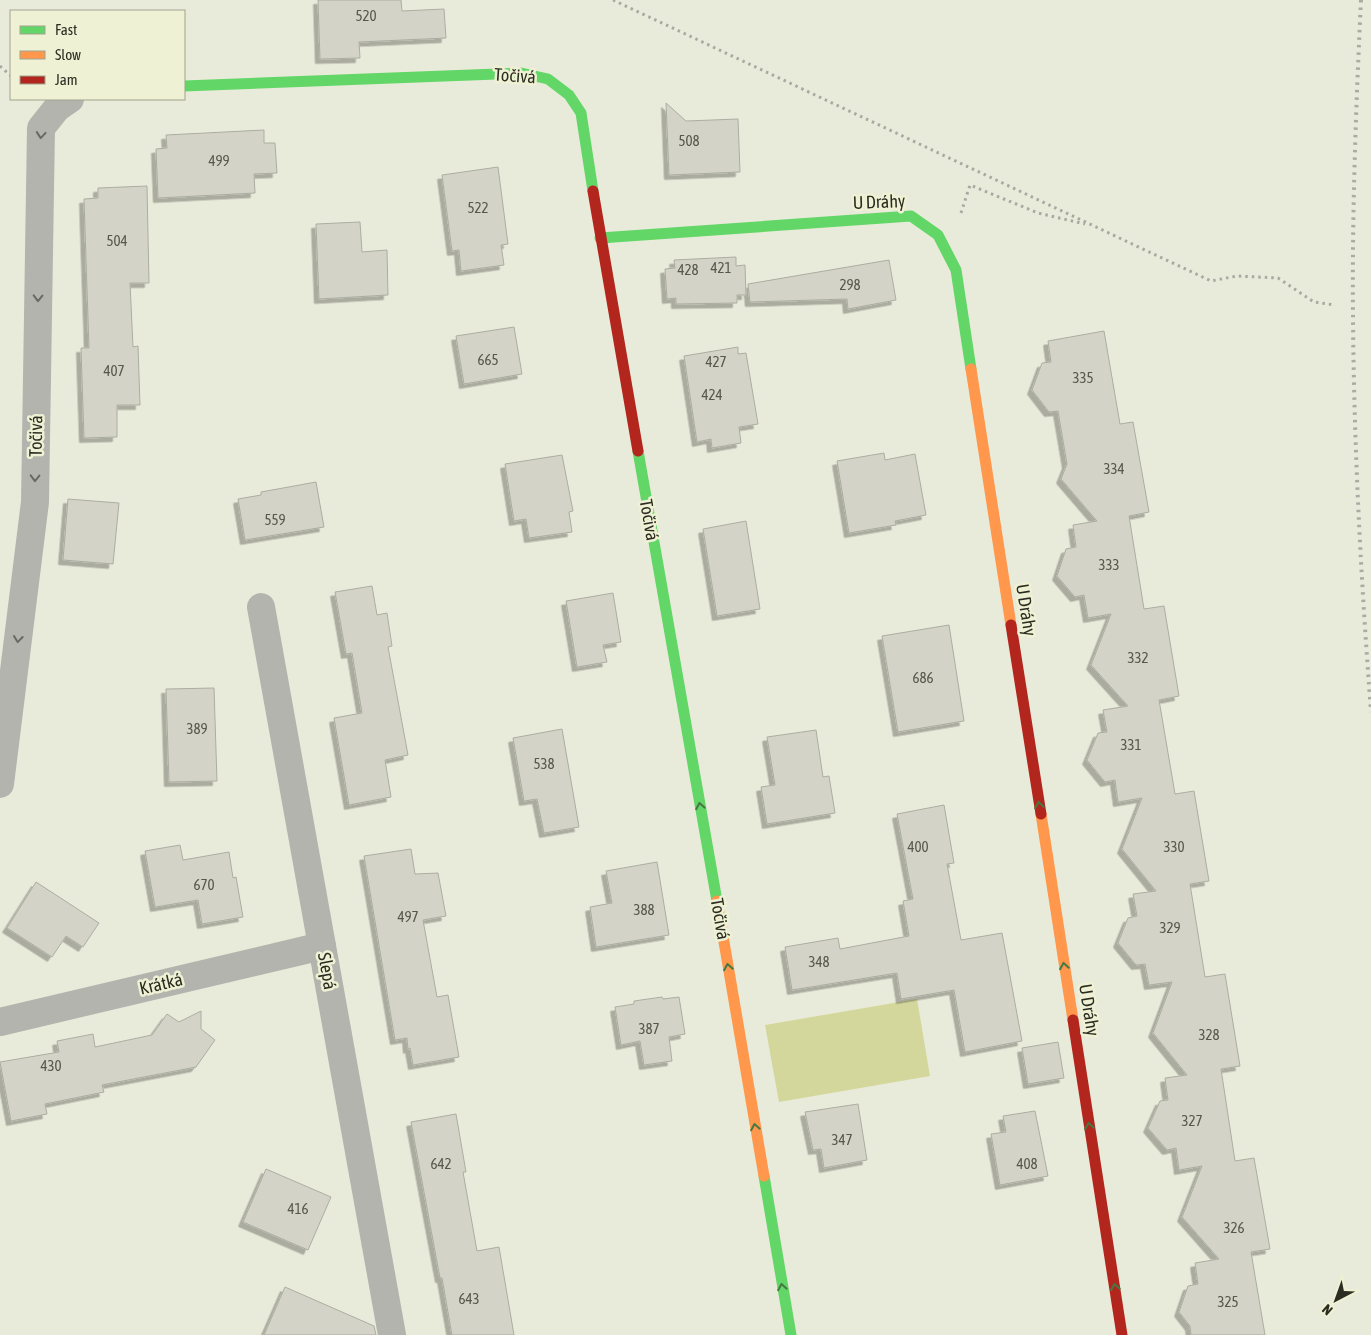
<svg xmlns="http://www.w3.org/2000/svg" width="1371" height="1335" viewBox="0 0 1371 1335" font-family="'Asap Condensed',sans-serif">
  <style>
    .green { fill: #d4d79b }
    .building { fill: #d3d4c7; stroke: #acada1; filter: url(#shadow) }
    .lines { fill: none; stroke-linecap: round; stroke-linejoin: round }
    .path { stroke: #a8a9a2; stroke-width: 3; stroke-dasharray: 2.5 4; stroke-linecap: butt }
    .street { stroke: #b3b4ae; stroke-width: 28 }
    .fast { stroke: #63d668; stroke-width: 11 }
    .slow { stroke: #ff974d; stroke-width: 11 }
    .jam { stroke: #b3261e; stroke-width: 11 }
    .rail { stroke: #ababa3; stroke-width: 4; stroke-dasharray: 2.5 5; stroke-linecap: butt }
    .oneway { stroke: #696a61 }
    .oneway2 { stroke: #457942 }
    .labels { text-anchor: middle; stroke-width: 5; stroke-linejoin: round; paint-order: stroke }
    .number-label { font-size: 15px; fill: #56584c }
    .street-label { font-size: 18px; fill: #2c2d22; stroke: #eff1d4 }
  </style>
  <defs>
    <filter id="shadow"><feDropShadow dx="-4.5" dy="4.5" stdDeviation="0" flood-color="#0004"/></filter>
  </defs>
  <rect width="100%" height="100%" fill="#e9ebda"/>
  <polygon class="green" points="917,999 930,1076 779,1102 765,1025"/>
  <g class="building">
    <polygon points="318,0 401,0 402,11 444,9 446,38 359,42 360,58 320,59"/>
    <polygon points="666,103 686,121 738,119 740,172 669,175"/>
    <polygon points="264,130 264,143 275,143 277,173 254,174 255,193 158,198 156,149 167,148 166,135"/>
    <polygon points="498,167 508,244 501,245 504,265 461,271 459,250 452,251 442,175"/>
    <polygon points="147,186 149,283 130,283 133,347 138,346 140,405 117,405 117,437 84,438 81,348 89,348 84,199 98,198 98,188"/>
    <polygon points="360,222 362,252 387,250 388,295 319,299 316,224"/>
    <polygon points="736,257 736,266 745,265 746,295 737,295 737,303 676,304 676,298 667,299 665,269 675,268 674,260"/>
    <polygon points="889,260 896,300 848,309 847,299 750,302 748,284"/>
    <polygon points="514,327 522,374 464,384 456,336"/>
    <polygon points="1104,331 1120,424 1133,422 1149,512 1129,516 1144,609 1164,606 1179,696 1159,700 1175,794 1194,791 1209,881 1190,884 1205,977 1225,974 1240,1066 1221,1069 1235,1161 1254,1158 1270,1249 1251,1252 1265,1335 1191,1335 1190,1326 1179,1312 1188,1286 1198,1284 1195,1263 1219,1259 1182,1217 1202,1166 1179,1170 1176,1148 1167,1150 1148,1128 1160,1101 1168,1100 1165,1078 1187,1075 1153,1033 1172,982 1149,985 1145,964 1136,965 1118,943 1128,918 1137,916 1133,894 1156,891 1122,849 1142,798 1118,802 1115,780 1105,782 1087,760 1098,733 1107,732 1103,710 1128,706 1091,665 1111,614 1088,618 1084,595 1075,597 1057,576 1066,549 1076,547 1073,525 1097,521 1061,479 1067,464 1058,411 1049,412 1032,390 1042,363 1051,362 1048,341"/>
    <polygon points="738,347 738,354 746,353 758,424 739,427 741,443 712,448 711,439 697,442 684,356"/>
    <polygon points="884,453 885,460 915,454 926,515 895,521 896,525 849,533 837,461"/>
    <polygon points="562,455 573,511 569,512 572,532 529,538 526,519 514,521 505,464"/>
    <polygon points="316,482 324,527 245,540 238,499 261,495 261,492"/>
    <polygon points="68,499 119,503 113,564 63,560"/>
    <polygon points="746,521 760,609 717,616 703,529"/>
    <polygon points="372,586 377,615 387,613 392,646 388,647 408,755 385,760 391,797 349,805 334,718 362,713 352,653 346,654 335,592"/>
    <polygon points="613,593 621,642 603,645 607,662 577,667 566,601"/>
    <polygon points="949,625 964,721 898,732 882,636"/>
    <polygon points="214,688 217,781 169,782 166,689"/>
    <polygon points="562,729 579,827 544,833 537,799 524,801 513,738"/>
    <polygon points="816,730 823,777 829,776 835,813 767,824 761,787 775,785 767,737"/>
    <polygon points="944,805 954,863 947,864 961,940 1002,933 1022,1041 965,1052 954,990 901,999 897,973 792,990 785,947 838,938 840,949 909,936 903,901 913,899 897,814"/>
    <polygon points="180,845 183,860 229,852 233,878 236,877 243,917 202,924 198,900 155,907 145,851"/>
    <polygon points="411,849 415,874 438,873 446,916 423,920 437,997 448,995 459,1057 413,1065 410,1048 408,1049 407,1038 395,1040 364,856"/>
    <polygon points="657,862 669,935 596,947 590,907 612,903 606,871"/>
    <polygon points="36,882 99,923 83,947 66,936 52,957 7,928"/>
    <polygon points="662,997 663,999 679,997 685,1034 669,1037 672,1061 644,1065 640,1041 621,1045 615,1007 634,1004 634,1001"/>
    <polygon points="201,1011 201,1029 215,1040 196,1067 102,1085 104,1092 45,1104 47,1114 11,1121 0,1062 59,1052 57,1041 93,1034 95,1047 152,1035 167,1014 179,1022"/>
    <polygon points="1058,1042 1064,1078 1028,1084 1022,1048"/>
    <polygon points="858,1104 867,1160 824,1168 821,1149 813,1150 805,1112"/>
    <polygon points="1035,1111 1048,1176 1000,1185 991,1134 1006,1132 1003,1116"/>
    <polygon points="456,1114 466,1172 463,1172 477,1251 499,1247 514,1335 452,1335 442,1278 440,1278 411,1122"/>
    <polygon points="266,1169 331,1197 308,1250 243,1222"/>
    <polygon points="285,1287 374,1326 376,1335 264,1335"/>
  </g>
  <g class="lines">
    <g class="path">
      <polyline points="613,0 1211,281 1237,276 1278,278 1314,302 1335,305"/>
      <polyline points="0,66 11,76"/>
      <polyline points="961,213 970,185 1038,213 1085,224"/>
    </g>
    <g class="street">
      <polyline points="261,607 392,1335"/>
      <polyline points="0,784 35,502 41,128 57,108 70,99"/>
      <polyline points="0,1022 322,946"/>
    </g>
    <g class="fast">
      <polyline points="184,86 521,73 548,79 569,95 581,113 593,191"/>
      <polyline points="600,238 911,216 938,235 956,270 971,369"/>
      <polyline points="638,451 717,901"/>
      <polyline points="764,1176 791,1335"/>
    </g>
    <g class="slow">
      <polyline points="971,369 1011,625"/>
      <polyline points="1041,814 1073,1020"/>
      <polyline points="717,901 764,1176"/>
    </g>
    <g class="jam">
      <polyline points="593,191 638,451"/>
      <polyline points="1011,625 1041,814"/>
      <polyline points="1073,1020 1122,1335"/>
    </g>
    <path class="rail" d="M1361 0C1356 105 1352 211 1353 317 1354 449 1361 581 1371 712"/>
  </g>
  <defs><path id="oneway-chevron" d="M-2-3.5L2.5 0L-2 3.5" fill="none" stroke-width="1.6" stroke-linecap="round" stroke-linejoin="round" transform="scale(1.25)"/></defs>
  <g class="oneway">
    <use href="#oneway-chevron" transform="translate(41 135) rotate(95)"/>
    <use href="#oneway-chevron" transform="translate(38 298) rotate(91)"/>
    <use href="#oneway-chevron" transform="translate(35 478) rotate(91)"/>
    <use href="#oneway-chevron" transform="translate(18 639) rotate(97)"/>
  </g>
  <g class="oneway2">
    <use href="#oneway-chevron" transform="translate(1039 805) rotate(-99)"/>
    <use href="#oneway-chevron" transform="translate(700 806) rotate(-100)"/>
    <use href="#oneway-chevron" transform="translate(1064 966) rotate(-99)"/>
    <use href="#oneway-chevron" transform="translate(728 967) rotate(-100)"/>
    <use href="#oneway-chevron" transform="translate(1089 1126) rotate(-99)"/>
    <use href="#oneway-chevron" transform="translate(755 1127) rotate(-100)"/>
    <use href="#oneway-chevron" transform="translate(782 1287) rotate(-100)"/>
    <use href="#oneway-chevron" transform="translate(1115 1287) rotate(-99)"/>
  </g>
  <g class="labels">
    <g class="number-label">
      <text x="366" y="21">520</text>
      <text x="689" y="146">508</text>
      <text x="219" y="166">499</text>
      <text x="478" y="213">522</text>
      <text x="117" y="246">504</text>
      <text x="721" y="273">421</text>
      <text x="688" y="275">428</text>
      <text x="850" y="290">298</text>
      <text x="488" y="365">665</text>
      <text x="716" y="367">427</text>
      <text x="114" y="376">407</text>
      <text x="1083" y="383">335</text>
      <text x="712" y="400">424</text>
      <text x="1114" y="474">334</text>
      <text x="275" y="525">559</text>
      <text x="1109" y="570">333</text>
      <text x="1138" y="663">332</text>
      <text x="923" y="683">686</text>
      <text x="197" y="734">389</text>
      <text x="1131" y="750">331</text>
      <text x="544" y="769">538</text>
      <text x="918" y="852">400</text>
      <text x="1174" y="852">330</text>
      <text x="204" y="890">670</text>
      <text x="644" y="915">388</text>
      <text x="408" y="922">497</text>
      <text x="1170" y="933">329</text>
      <text x="819" y="967">348</text>
      <text x="649" y="1034">387</text>
      <text x="1209" y="1040">328</text>
      <text x="51" y="1071">430</text>
      <text x="1192" y="1126">327</text>
      <text x="842" y="1145">347</text>
      <text x="441" y="1169">642</text>
      <text x="1027" y="1169">408</text>
      <text x="298" y="1214">416</text>
      <text x="1234" y="1233">326</text>
      <text x="469" y="1304">643</text>
      <text x="1228" y="1307">325</text>
    </g>
    <g class="street-label">
      <text transform="translate(515 76) rotate(4)" y="6">Točivá</text>
      <text transform="translate(879 202) rotate(-2)" y="6">U Dráhy</text>
      <text transform="translate(36 436) rotate(-89)" y="6">Točivá</text>
      <text transform="translate(649 520) rotate(80)" y="6">Točivá</text>
      <text transform="translate(1026 610) rotate(81)" y="6">U Dráhy</text>
      <text transform="translate(720 919) rotate(80)" y="6">Točivá</text>
      <text transform="translate(327 971) rotate(80)" y="6">Slepá</text>
      <text transform="translate(161 984) rotate(-13)" y="6">Krátká</text>
      <text transform="translate(1089 1010) rotate(81)" y="6">U Dráhy</text>
    </g>
  </g>
  <rect x="10" y="10" width="175" height="90" fill="#eff1d4" stroke="#a1a38d"/>
  <rect x="20" y="26" width="25" height="8" fill="#63d668" stroke="#a1a38d"/>
  <text x="55" y="35" font-size="15" fill="#2c2d22">Fast</text>
  <rect x="20" y="51" width="25" height="8" fill="#ff974d" stroke="#a1a38d"/>
  <text x="55" y="60" font-size="15" fill="#2c2d22">Slow</text>
  <rect x="20" y="76" width="25" height="8" fill="#b3261e" stroke="#a1a38d"/>
  <text x="55" y="85" font-size="15" fill="#2c2d22">Jam</text>
  <g transform="translate(1336 1300) rotate(221)" stroke="#eff1d4" stroke-width="4" paint-order="stroke">
  <path d="M0-4L9 19L0 12L-9 19Z" fill="#2c2d22"/>
  <text y="-8" font-size="14" font-weight="bold" text-anchor="middle" fill="#2c2d22">N</text>
  </g>
</svg>
